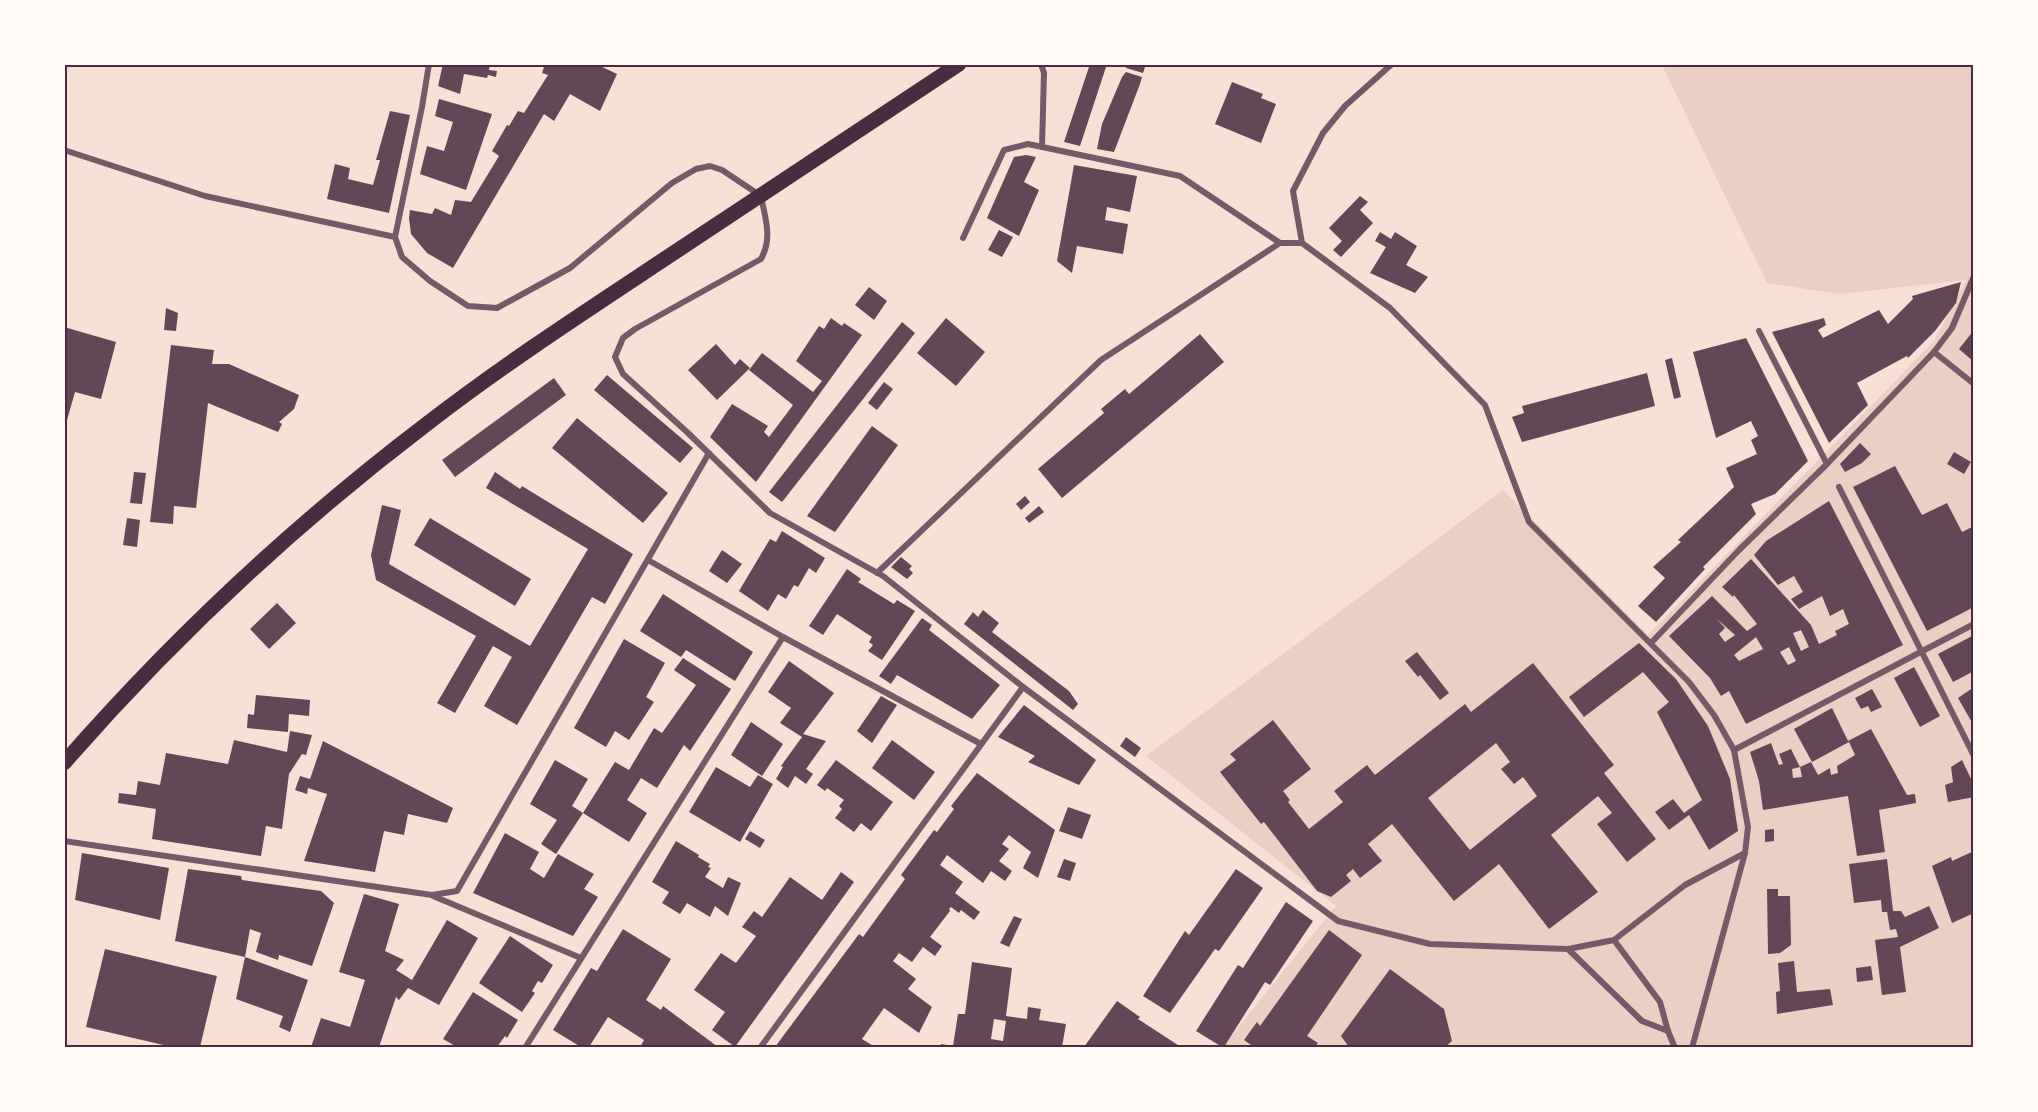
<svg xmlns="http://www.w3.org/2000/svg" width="2038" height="1112" viewBox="0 0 2038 1112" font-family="Karla,sans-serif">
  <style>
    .green { fill: #ebcfc5 }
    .building { fill: #644757; fill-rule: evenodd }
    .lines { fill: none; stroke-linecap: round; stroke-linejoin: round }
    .minor { stroke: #755966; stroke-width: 6 }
    .primary { stroke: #4a2c40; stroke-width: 15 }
    .neatline { fill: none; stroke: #4a2c40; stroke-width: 2 }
  </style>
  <rect width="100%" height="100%" fill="#f7e1d7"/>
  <polygon class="green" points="1662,65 1973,65 1973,1047 1222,1047 1336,906 1146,756 1503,490 1648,635 1934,341 1966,280 1839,294 1767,283"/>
  <g class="building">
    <polygon points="443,64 490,64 489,70 497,71 496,77 488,75 487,78 464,74 460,94 438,86"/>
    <polygon points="545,64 596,64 617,74 600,111 570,94 554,121 544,114 453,268 427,253 411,234 409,218 410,210 432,214 435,208 451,215 455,200 471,202 499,156 492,151 507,125 509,126 518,111 524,113 548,75 542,73"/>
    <polygon points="1090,64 1107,64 1080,146 1064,142"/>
    <polygon points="1128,64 1146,64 1143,73 1126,68"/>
    <polygon points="1126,72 1142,77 1140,84 1114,152 1097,149 1102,124 1122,77"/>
    <polygon points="1232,82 1263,94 1261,98 1276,104 1261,143 1215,124"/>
    <polygon points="439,99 492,114 466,190 420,174 427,146 444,151 453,122 435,116"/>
    <polygon points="390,111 410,115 389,213 327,199 335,164 350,168 348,179 373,185 380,160 376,160"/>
    <polygon points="1026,155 1036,157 1024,182 1039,190 1019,236 987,218 1014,157"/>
    <polygon points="1074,165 1137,176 1130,212 1107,207 1105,220 1128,224 1123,254 1077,246 1072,273 1057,261"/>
    <polygon points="1360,196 1368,202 1360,210 1373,223 1341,257 1333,250 1342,241 1329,228"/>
    <polygon points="999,230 1013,237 1002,257 988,250"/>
    <polygon points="1380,232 1391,239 1395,232 1417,246 1406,265 1428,277 1415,293 1370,273 1386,247 1375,241"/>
    <polygon points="1961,282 1956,303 1935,331 1908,358 1907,356 1857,383 1868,405 1829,443 1772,332 1824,318 1826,325 1818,330 1823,338 1879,310 1888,324 1913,299 1912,296"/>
    <polygon points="869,287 887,301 874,320 855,305"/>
    <polygon points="166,308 178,313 176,331 164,330"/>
    <polygon points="831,318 842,326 844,323 862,335 756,482 710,437 732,404 768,426 764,432 769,437 793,405 749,370 762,353 813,392 822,381 796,361 819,326 824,329"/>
    <polygon points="946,318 985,352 956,386 917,353"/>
    <polygon points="902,322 915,333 782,502 769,492"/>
    <polygon points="64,327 116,342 101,399 75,392 65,427"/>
    <polygon points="1974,330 1974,362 1959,349"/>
    <polygon points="1200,334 1224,362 1062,498 1038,469 1104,413 1101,409 1125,389 1129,394"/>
    <polygon points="1746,338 1808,461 1775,494 1751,504 1756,514 1703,567 1705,569 1656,622 1638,606 1665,578 1653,567 1681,542 1678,540 1734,487 1726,468 1757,454 1751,440 1758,436 1751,421 1716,438 1693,352"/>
    <polygon points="716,344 735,365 740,359 750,368 717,400 688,370"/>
    <polygon points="171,345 214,350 212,364 229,364 299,395 294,409 279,422 282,424 278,432 208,403 196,508 174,506 173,524 150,522"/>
    <polygon points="1672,358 1681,397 1674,399 1665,360"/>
    <polygon points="1647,373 1655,406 1522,442 1512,417 1524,413 1522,406"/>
    <polygon points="607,375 693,448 680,463 594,390"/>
    <polygon points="554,378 566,395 455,477 442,460"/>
    <polygon points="884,382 893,389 877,410 868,403"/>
    <polygon points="577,418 668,493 643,523 552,448"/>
    <polygon points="872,426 898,445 835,532 807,516"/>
    <polygon points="1860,443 1871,454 1862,463 1845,472 1840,464"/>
    <polygon points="1954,452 1971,462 1964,474 1947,464"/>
    <polygon points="1895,466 1922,515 1947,503 1962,532 1974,526 1974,607 1927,631 1853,487"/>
    <polygon points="134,472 146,473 142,504 130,503"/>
    <polygon points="495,472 520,489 522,486 633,554 605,604 592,597 517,725 484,706 512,657 493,646 455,713 437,703 476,636 376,580 371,555 382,505 401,510 389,564 530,646 588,549 486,488"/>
    <polygon points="1025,496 1030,502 1021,510 1016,504"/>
    <path d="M1829 501 1903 645 1746 724 1729 691 1721 696 1710 678 1669 636 1712 596 1747 631 1757 624 1734 595 1733 597 1722 587 1751 559 1811 625 1819 644 1837 635 1835 631 1849 624 1843 609 1830 616 1822 596 1799 609 1791 599 1803 592 1794 576 1778 585 1754 555 1766 541ZM1717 619 1735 635 1725 642 1719 634 1725 628ZM1801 630 1809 647 1801 651 1793 633ZM1756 637 1763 649 1739 661 1734 655ZM1789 647 1796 661 1788 665 1780 652Z"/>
    <polygon points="1039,506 1044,512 1029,523 1025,518"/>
    <polygon points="127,518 140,520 137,547 123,545"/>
    <polygon points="430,518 531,579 515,606 414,545"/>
    <polygon points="782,531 825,558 816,573 809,568 798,587 794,585 786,599 778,594 768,611 739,591 770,539 776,542"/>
    <polygon points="722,550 742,564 727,583 709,571"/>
    <polygon points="901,557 912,566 909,569 913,573 907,579 891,567"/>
    <polygon points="847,569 861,579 858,582 894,604 897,600 915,611 882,660 868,651 873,645 869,642 872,637 837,614 823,635 809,626"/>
    <polygon points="663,594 753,652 735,681 686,650 681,657 640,631"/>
    <polygon points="277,603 296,623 269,649 250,629"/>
    <polygon points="983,610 999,623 992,632 1069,691 1078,704 1073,710 964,624 973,612 978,617"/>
    <polygon points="922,618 932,625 929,630 1000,685 972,719 897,675 891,684 879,676"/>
    <polygon points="1974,635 1974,671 1953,682 1938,654"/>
    <polygon points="624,639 665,663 646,697 654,702 629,740 615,731 606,747 574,728"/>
    <polygon points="1639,643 1676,679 1708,726 1730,779 1738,831 1709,850 1689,815 1669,830 1655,812 1673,799 1684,813 1702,800 1657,712 1669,702 1643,672 1584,717 1569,697"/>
    <polygon points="1417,652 1449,693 1440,700 1420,675 1418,677 1405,661"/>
    <polygon points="683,658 731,689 690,751 684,745 657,788 641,778 627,800 647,813 629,842 583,813 615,762 629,770 654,728 662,733 696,685 674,670"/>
    <polygon points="789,661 834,693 803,734 826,741 806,769 813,774 806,784 795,776 788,788 776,779 783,767 781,766 802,737 780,723 791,708 768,692"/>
    <path d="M1533 663 1614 765 1604 773 1656 839 1627 862 1597 824 1612 813 1598 796 1551 835 1598 892 1549 929 1499 864 1454 901 1392 824 1368 844 1382 861 1360 878 1353 869 1346 875 1351 881 1331 897 1317 891 1264 822 1261 824 1220 772 1236 760 1230 754 1273 720 1311 769 1283 791 1290 800 1288 802 1309 829 1343 802 1334 791 1367 765 1375 775 1465 704 1471 712ZM1496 743 1510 762 1501 769 1514 784 1523 777 1537 796 1470 850 1428 798Z"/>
    <polygon points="1914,667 1940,716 1920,727 1894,678"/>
    <polygon points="1974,687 1974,726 1958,698"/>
    <polygon points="1872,689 1882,707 1871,712 1868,706 1861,709 1855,698"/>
    <polygon points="256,695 310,700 309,716 289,714 288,732 247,728 248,714 254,715"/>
    <polygon points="881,696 897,705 872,743 857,731"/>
    <polygon points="1024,705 1096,760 1079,785 1028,762 1035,756 998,737"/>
    <polygon points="1832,708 1848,741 1871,729 1907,795 1915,794 1916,803 1879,810 1885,852 1857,856 1848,796 1763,810 1759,781 1750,752 1771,743 1779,765 1783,764 1779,754 1791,749 1800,767 1792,769 1793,778 1802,777 1800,767 1811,762 1818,775 1830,768 1831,775 1838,773 1837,766 1855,755 1849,742 1812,762 1794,729"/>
    <polygon points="751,722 783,744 762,776 731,755"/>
    <polygon points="290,731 312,735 306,755 302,754 289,774 282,829 266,826 261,856 152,839 156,809 118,803 119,793 136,795 138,781 160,785 166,753 228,764 234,740 287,752"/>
    <polygon points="1126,737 1141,748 1135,757 1120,746"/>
    <polygon points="892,740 935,772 914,800 872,768"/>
    <polygon points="323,741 453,808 447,823 408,814 404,835 384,831 375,872 304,861 327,794 308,788 307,794 295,790 300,776 310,779"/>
    <polygon points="555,760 588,779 572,806 583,813 556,854 541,844 557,820 530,804"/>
    <polygon points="836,760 893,802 871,831 861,823 854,832 835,818 842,809 839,806 844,800 827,788 825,791 817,785"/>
    <polygon points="1962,760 1974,785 1974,797 1948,802 1945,785 1953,782 1951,767"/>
    <polygon points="716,767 750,787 758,775 773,784 740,842 689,812"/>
    <polygon points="977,773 1055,830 1038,878 1023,868 1031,852 1009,835 1002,844 1009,849 999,861 1012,871 1005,881 991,871 983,883 947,855 940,865 963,882 955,893 980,912 974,920 961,910 959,913 951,907 949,909 950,911 930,937 942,946 935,956 923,947 912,962 899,953 893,961 916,979 908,989 932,1007 919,1033 884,1008 862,1039 875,1047 850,1047 846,1045 844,1047 775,1047 859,934 863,937 905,879 901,875 934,830 937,832 954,809 951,806"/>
    <polygon points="1068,807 1091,815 1082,839 1059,831"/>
    <polygon points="1774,829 1774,841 1765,842 1765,830"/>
    <polygon points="750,831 765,840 760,848 745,839"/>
    <polygon points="505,833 539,852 530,869 544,878 558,854 594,874 584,889 598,897 573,936 473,893"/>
    <polygon points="676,841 699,855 698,857 710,864 708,867 711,868 705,877 723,888 728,877 741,883 728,916 715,906 710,917 687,903 680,914 662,903 669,892 652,882"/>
    <polygon points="1974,851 1974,913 1952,923 1932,866 1951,857 1952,861"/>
    <polygon points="82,853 169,868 160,920 75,900"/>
    <polygon points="1064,859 1076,863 1070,881 1057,877"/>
    <polygon points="1887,859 1893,911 1901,911 1905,917 1929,906 1939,928 1900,947 1906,992 1882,995 1875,940 1898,937 1896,929 1890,930 1887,912 1882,912 1881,900 1854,903 1849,864"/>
    <polygon points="188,869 241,876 242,880 321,891 334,903 312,966 279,955 278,960 256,952 261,933 250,929 245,957 175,941"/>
    <polygon points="1236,869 1263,888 1219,951 1215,949 1170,1013 1143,996 1185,931 1189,935"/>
    <polygon points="841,872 854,882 735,1047 712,1030 725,1012 694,990 721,953 736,963 756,936 742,927 754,911 762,917 790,877 822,900"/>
    <polygon points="1767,889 1778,889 1778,896 1790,896 1791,945 1780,953 1768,954"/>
    <polygon points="364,894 399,904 385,951 404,960 396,970 412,980 447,920 478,938 439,1005 408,988 399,1000 396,997 379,1047 311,1047 321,1018 350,1027 365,980 339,972"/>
    <polygon points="1286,902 1313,921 1270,985 1265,982 1224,1047 1222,1047 1196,1031 1238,965 1243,968"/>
    <polygon points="1014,916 1022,919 1009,947 1000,943"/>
    <polygon points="623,929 671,959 646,1000 661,1010 663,1006 718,1047 640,1047 644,1040 608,1017 589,1047 581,1047 553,1030 591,968 597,971"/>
    <polygon points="1329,930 1362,955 1307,1036 1318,1043 1315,1047 1254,1047 1244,1040 1257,1022 1260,1026"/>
    <polygon points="510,936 553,965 542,983 538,981 532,991 535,993 522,1012 479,983"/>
    <polygon points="105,949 217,976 200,1047 172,1047 86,1027"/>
    <polygon points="245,957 308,980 290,1032 279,1027 283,1016 236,999"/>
    <polygon points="1794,961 1797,992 1830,989 1833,1005 1777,1014 1776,992 1780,991 1778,963"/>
    <path d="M972 962 1012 968 1006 1016 1027 1019 1028 1007 1041 1009 1039 1020 1066 1024 1062 1047H940L941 1044 953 1046 958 1014H965ZM994 1019 1006 1021 1003 1041 991 1039Z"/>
    <polygon points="1871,966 1873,980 1857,982 1856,968"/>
    <polygon points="1390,969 1444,1009 1452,1041 1445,1047 1349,1047 1341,1036"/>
    <polygon points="473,992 518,1020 507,1038 505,1036 497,1047 457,1047 443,1039"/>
    <polygon points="1117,1001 1140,1017 1138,1019 1181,1047 1125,1047 1121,1045 1120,1047 1084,1047"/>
  </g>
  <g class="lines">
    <g class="minor">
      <polyline points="1041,64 1044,73 1042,147"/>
      <polyline points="1392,64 1345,106 1323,133 1293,191 1302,243 1390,308 1485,405 1529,522 1689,682 1714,715 1734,750 1748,827 1745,853 1692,1048"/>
      <path d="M64 150 205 196 395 237 402 257 430 281 468 306 497 308 570 268 672 183 696 169 710 166 722 170 761 196C765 218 773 238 761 259L635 329 623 338 615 357 623 374 687 432 770 513 883 576 1023 687 1338 921 1430 944 1568 949"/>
      <polyline points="395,237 422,107 429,64"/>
      <polyline points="963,238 1004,150 1028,144 1180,176 1280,243 1302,243"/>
      <polyline points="1759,331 1827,464"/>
      <polyline points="1934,352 1974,384"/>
      <polyline points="1839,487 1974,756"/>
      <polyline points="648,560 783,637"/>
      <polyline points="877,573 1101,360 1280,243"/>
      <polyline points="1651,643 1739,550 1827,464 1934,352 1952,328 1974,276"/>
      <polyline points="1734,750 1974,624"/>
      <polyline points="64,841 432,895 457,891 709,453"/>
      <polyline points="433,896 581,958"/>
      <polyline points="1614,940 1660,1002 1668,1031 1675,1048"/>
      <polyline points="1668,1031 1642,1021 1568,949 1614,940 1685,885 1745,853"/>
      <polyline points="525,1048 783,637 981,744"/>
      <polyline points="760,1048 1023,687"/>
    </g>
    <path class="primary" d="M64 763C174 637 295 524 428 423 503 365 583 313 663 260 762 195 861 130 959 64"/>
  </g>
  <rect width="2038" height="1112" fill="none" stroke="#fffaf5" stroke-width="132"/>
  <rect x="66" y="66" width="1906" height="980" class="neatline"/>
</svg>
